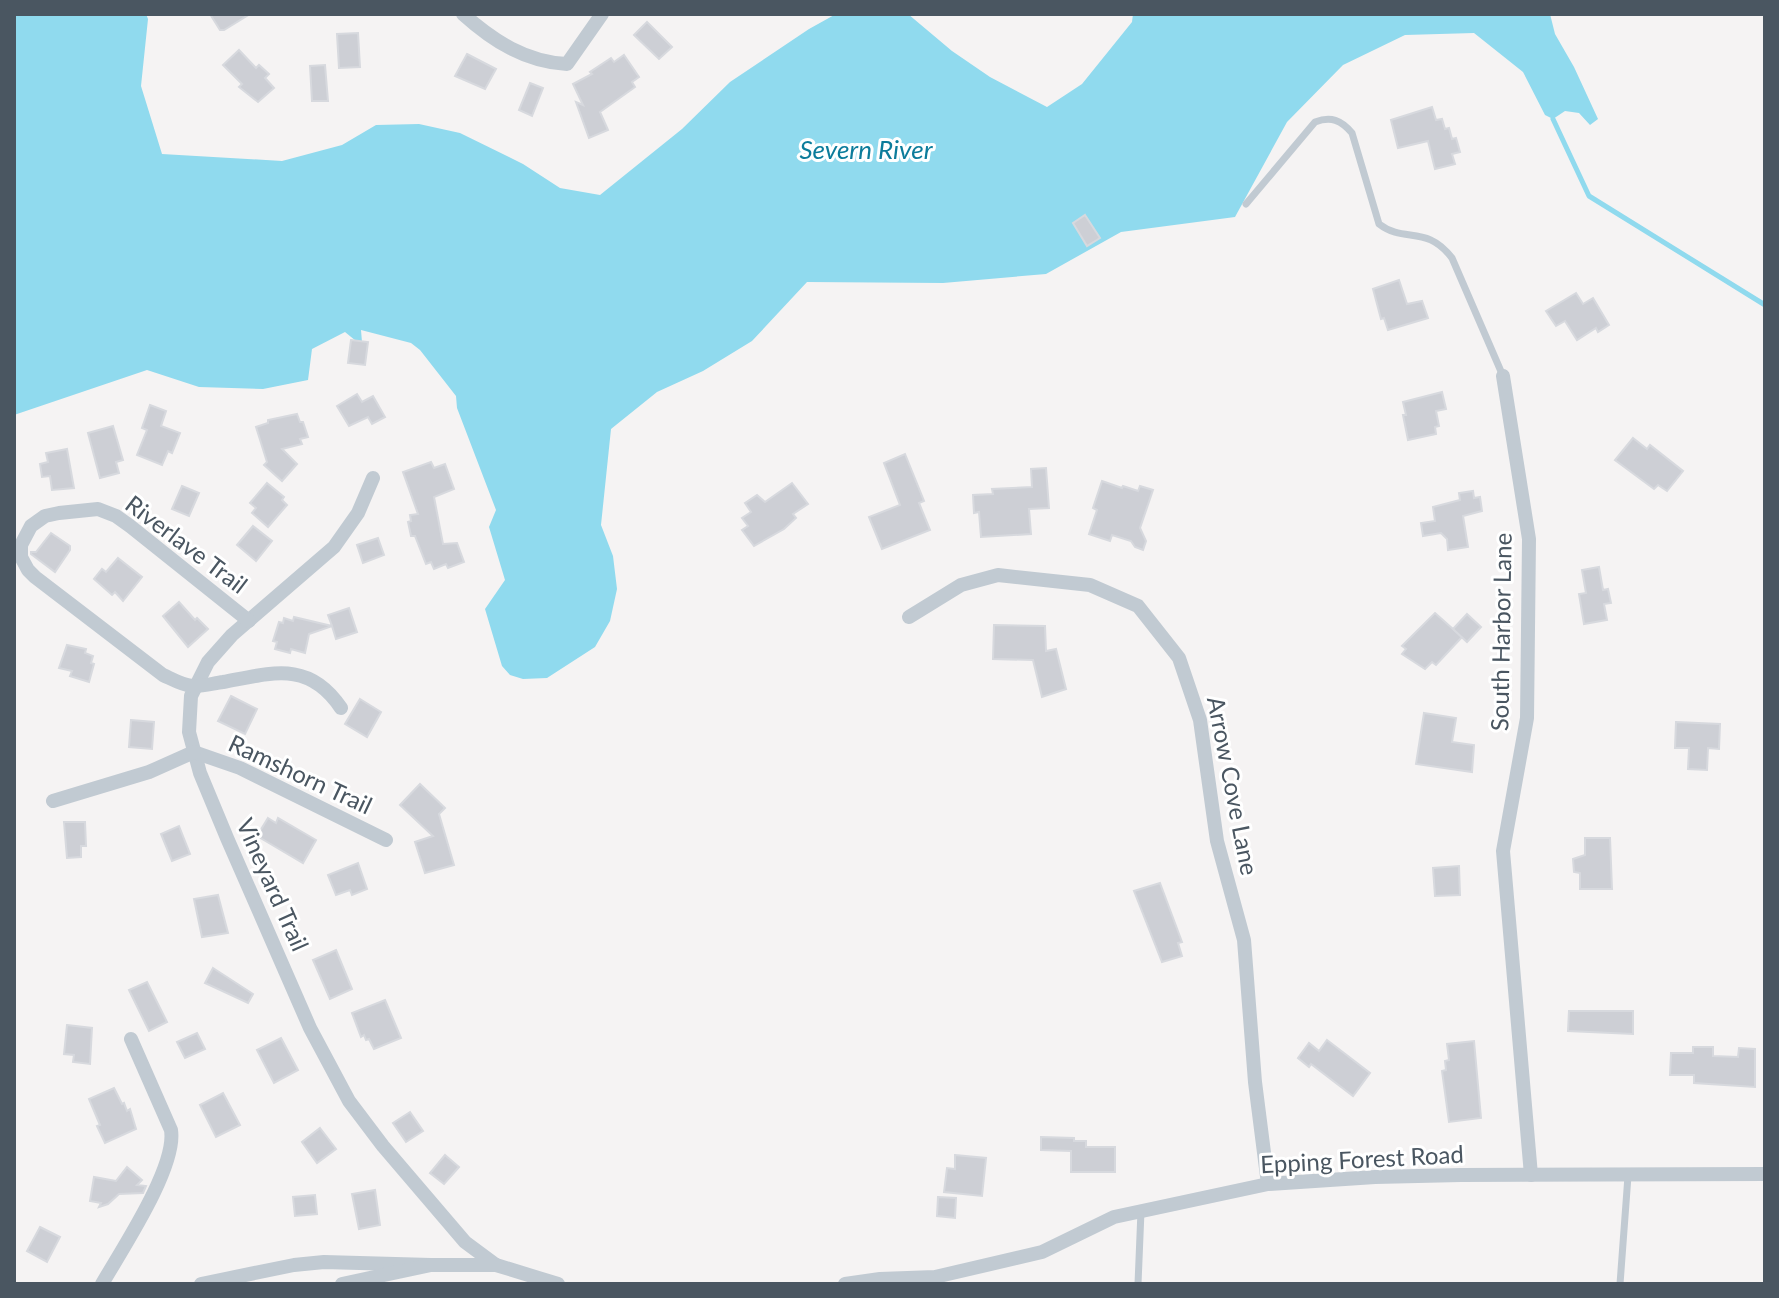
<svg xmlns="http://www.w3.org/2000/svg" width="1779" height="1298" viewBox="0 0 1779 1298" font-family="Lato,sans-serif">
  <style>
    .water { fill: #90daee }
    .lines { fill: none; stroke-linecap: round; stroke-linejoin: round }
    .stream { stroke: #90daee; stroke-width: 5 }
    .building { fill: #cdcfd5; stroke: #d7d9de; stroke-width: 2 }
    .lane { stroke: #c1cad2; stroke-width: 7 }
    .street { stroke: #c1cad2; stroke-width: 14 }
    .labels { text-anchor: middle; stroke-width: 6; stroke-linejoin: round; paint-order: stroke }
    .street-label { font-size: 24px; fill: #4a5661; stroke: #fff }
    .water-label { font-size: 26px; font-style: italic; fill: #0c7c9b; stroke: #fff }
  </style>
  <rect width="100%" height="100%" fill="#f5f3f3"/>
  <polygon class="water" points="14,14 146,14 148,19 141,86 162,154 282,161 342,145 376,125 419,124 460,133 523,164 560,188 600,195 682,129 730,82 809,29 836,14 908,14 952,51 990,77 1047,107 1082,84 1132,22 1133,14 1550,14 1555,34 1574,67 1598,119 1590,125 1579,113 1565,111 1553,119 1545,115 1523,72 1474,33 1405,35 1343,65 1287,122 1235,217 1121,232 1046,274 943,283 807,282 752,341 703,371 657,392 611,429 601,525 613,556 617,589 610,621 595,647 547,678 523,679 510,675 502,666 485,609 505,580 489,527 496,510 457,408 456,396 420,350 411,343 361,330 362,342 356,341 345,332 312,349 308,380 263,389 199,387 147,370 14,415"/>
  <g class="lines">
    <polyline class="stream" points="1553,119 1589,196 1765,305"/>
  </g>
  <g class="building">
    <polygon points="210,14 250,14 224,30 220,30"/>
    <polygon points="647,22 672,47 659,59 634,35"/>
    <polygon points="358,33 360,67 339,68 337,34"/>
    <polygon points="239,50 256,68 259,65 269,74 265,78 274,88 258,102 239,87 242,84 223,65"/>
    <polygon points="467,54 496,69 485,89 455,76"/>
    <polygon points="624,55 639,77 632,82 635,87 600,112 608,130 589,138 576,102 583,105 573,84 592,74 590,72 611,58 614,62"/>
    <polygon points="325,65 328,101 312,101 310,66"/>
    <polygon points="530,83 543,88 532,116 519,110"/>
    <polygon points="1432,107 1436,120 1442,119 1445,129 1449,128 1452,139 1456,138 1460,152 1452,154 1455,164 1435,169 1428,141 1398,148 1391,120"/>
    <polygon points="1085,215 1100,238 1087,246 1073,223"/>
    <polygon points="1399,280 1407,304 1422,301 1428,318 1388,330 1384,318 1381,319 1373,289"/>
    <polygon points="1576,293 1583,304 1593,298 1609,325 1598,332 1596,328 1577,340 1565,321 1556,326 1546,311"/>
    <polygon points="351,340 368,342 365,365 348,363"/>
    <polygon points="1442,392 1446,409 1436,411 1439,426 1435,427 1436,434 1408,440 1403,415 1406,415 1403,402"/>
    <polygon points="357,394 362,402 373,396 385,417 372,424 368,417 349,426 337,406"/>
    <polygon points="150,405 166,411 161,426 180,433 172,453 168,451 162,465 137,455 147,430 142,428"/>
    <polygon points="297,414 300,422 303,422 308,437 300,439 302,444 282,449 297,464 282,481 264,465 267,462 256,427 268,423 268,420"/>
    <polygon points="113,426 123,460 116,462 119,473 100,478 88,433"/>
    <polygon points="1633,438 1647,449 1650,445 1683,471 1667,491 1658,485 1654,489 1615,460"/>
    <polygon points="67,449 74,488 52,490 50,476 42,477 40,464 48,462 46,453"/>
    <polygon points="905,454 924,501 919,503 930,530 882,549 869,517 900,505 884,463"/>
    <polygon points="431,462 434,468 445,464 454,489 434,497 443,544 457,543 464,562 448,568 446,564 434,569 431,562 426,564 415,536 411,536 408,522 411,521 410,515 418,514 403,472"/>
    <polygon points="1046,468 1049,508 1029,509 1031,534 981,537 979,512 974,513 973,495 993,494 992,489 1032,487 1031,469"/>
    <polygon points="1102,481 1122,488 1123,486 1138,491 1140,486 1153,490 1140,528 1146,541 1143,550 1135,547 1131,541 1112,535 1110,541 1089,534 1097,510 1093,508"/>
    <polygon points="267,483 284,497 282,500 287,505 268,527 252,513 256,508 250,503"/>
    <polygon points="792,483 808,504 793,514 796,518 784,529 754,546 742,530 748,526 742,518 751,512 745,503 757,495 765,502"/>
    <polygon points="182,486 199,493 189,516 172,509"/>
    <polygon points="1473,491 1474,498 1480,497 1482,511 1463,516 1468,547 1448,550 1447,539 1441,533 1423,536 1421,523 1435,521 1433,507 1460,500 1459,493"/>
    <polygon points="253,526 272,541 256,561 237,545"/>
    <polygon points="51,533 70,546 70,550 55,572 31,554 31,552 36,552"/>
    <polygon points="378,538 384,555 363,563 357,545"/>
    <polygon points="118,558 142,577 123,601 115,592 112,595 94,579 102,569 106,572"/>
    <polygon points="1599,567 1603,590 1608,589 1611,603 1604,604 1607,620 1584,624 1579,594 1586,593 1582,570"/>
    <polygon points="179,602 195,620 197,618 208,629 188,647 163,616"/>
    <polygon points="349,608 357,632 336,639 332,626 309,634 305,653 291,649 290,653 275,649 277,642 273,641 279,622 283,623 284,618 293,621 294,617 332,626 328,615"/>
    <polygon points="1435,613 1462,637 1436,665 1432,662 1425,669 1402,654 1406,649 1402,646"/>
    <polygon points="1467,614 1481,627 1467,642 1453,629"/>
    <polygon points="994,625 1045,626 1046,651 1056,649 1066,689 1042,697 1033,660 993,659"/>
    <polygon points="67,645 86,649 85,653 93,656 91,663 94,664 89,682 70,676 72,671 59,668"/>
    <polygon points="231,696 257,709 245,734 218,721"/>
    <polygon points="360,699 381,712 367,737 345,724"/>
    <polygon points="1424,713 1456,718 1452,742 1474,745 1472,772 1416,764"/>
    <polygon points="131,720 154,722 152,749 129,747"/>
    <polygon points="1676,722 1720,724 1719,749 1708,748 1707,770 1688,769 1689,748 1675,748"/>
    <polygon points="420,784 445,808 439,814 454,865 425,873 415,842 433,836 400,805"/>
    <polygon points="268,818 276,823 278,818 316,840 303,863 257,836"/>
    <polygon points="64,822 85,822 86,846 81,846 81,857 67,858"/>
    <polygon points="179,826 190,854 172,861 161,834"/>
    <polygon points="1585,838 1610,838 1612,889 1580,889 1580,873 1574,872 1573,859 1585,855"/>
    <polygon points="358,863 367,889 352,895 350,890 336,895 328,875"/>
    <polygon points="1459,866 1460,895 1435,896 1433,868"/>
    <polygon points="1160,883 1182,942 1178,943 1182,956 1162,962 1134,891"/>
    <polygon points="218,895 228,933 202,937 194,899"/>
    <polygon points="336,950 352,989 330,999 313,960"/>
    <polygon points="213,968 253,994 248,1003 205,983"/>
    <polygon points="147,982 167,1022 149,1031 129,990"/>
    <polygon points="385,1000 401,1038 374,1049 369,1039 366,1040 364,1035 361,1037 352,1013"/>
    <polygon points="1569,1011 1633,1011 1633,1034 1568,1031"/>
    <polygon points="67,1025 92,1028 90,1064 73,1062 74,1055 64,1054"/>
    <polygon points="197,1033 205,1049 185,1058 177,1042"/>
    <polygon points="281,1038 298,1070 274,1083 257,1050"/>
    <polygon points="1327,1040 1370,1073 1353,1096 1311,1064 1309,1067 1298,1058 1309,1043 1319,1051"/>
    <polygon points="1474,1041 1481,1118 1449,1122 1442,1071 1446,1070 1445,1061 1449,1060 1447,1044"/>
    <polygon points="1693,1047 1713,1047 1713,1056 1738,1057 1739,1048 1755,1049 1755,1087 1694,1083 1694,1075 1670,1075 1671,1053 1693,1053"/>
    <polygon points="114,1088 122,1104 124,1103 127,1111 130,1109 136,1129 105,1143 97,1126 100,1125 89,1099"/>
    <polygon points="223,1093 240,1125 216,1137 200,1105"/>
    <polygon points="410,1112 423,1131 406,1142 393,1123"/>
    <polygon points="320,1128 336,1149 317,1163 302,1142"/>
    <polygon points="1041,1137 1074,1138 1074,1141 1086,1141 1086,1147 1115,1147 1115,1172 1071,1172 1071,1151 1041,1150"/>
    <polygon points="445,1155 459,1167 444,1184 430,1173"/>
    <polygon points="955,1155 986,1158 982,1196 944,1192 947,1168 955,1169"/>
    <polygon points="127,1167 142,1180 137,1185 146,1186 143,1193 119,1194 108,1204 99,1207 101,1203 90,1201 94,1177 116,1181"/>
    <polygon points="375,1190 380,1225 359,1229 352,1194"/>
    <polygon points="315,1195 317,1214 295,1216 293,1197"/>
    <polygon points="938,1197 956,1198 955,1218 937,1216"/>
    <polygon points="40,1227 60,1237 47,1262 27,1251"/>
  </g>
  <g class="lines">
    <g class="lane">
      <path d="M1246 204 1315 122C1331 116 1341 120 1352 133L1379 224C1405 244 1426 224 1452 258L1503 376"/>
      <polyline points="1138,1284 1141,1211"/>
      <polyline points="1620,1284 1628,1176"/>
    </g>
    <g class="street">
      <path d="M463 14C493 41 526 62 567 64L602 14"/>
      <polyline points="1503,376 1529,539 1527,718 1503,851 1531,1175"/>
      <polyline points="373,478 358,513 334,547 232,635 208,662 191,696 189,732 200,773 227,838 310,1028 349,1101 383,1146 465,1242 496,1265"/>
      <polyline points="909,617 961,585 998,575 1090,585 1138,606 1179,658 1200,720 1217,841 1244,940 1255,1082 1268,1184"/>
      <path d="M249 621 130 526 116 516 98 509 59 513 45 516 31 526 21 545V557L28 570 35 577 163 675C172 679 182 685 192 686 202 687 214 683 223 682 272 673 309 660 341 708"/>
      <polyline points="194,752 240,768 386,840"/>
      <polyline points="53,801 149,772 194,752"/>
      <path d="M102 1284C122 1249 177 1167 171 1130L131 1039"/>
      <polyline points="201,1284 294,1265 324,1262 431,1265"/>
      <polyline points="342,1284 431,1265 496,1265 558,1284"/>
      <polyline points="845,1284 880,1279 935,1277 1042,1252 1114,1217 1268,1184 1375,1177 1461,1175 1765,1174"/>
    </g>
  </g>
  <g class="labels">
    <g class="street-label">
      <text transform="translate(186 545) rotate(37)" y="8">Riverlave Trail</text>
      <text transform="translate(1502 632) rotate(-89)" y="8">South Harbor Lane</text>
      <text transform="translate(300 775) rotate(25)" y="8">Ramshorn Trail</text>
      <text transform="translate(1232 786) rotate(79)" y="8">Arrow Cove Lane</text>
      <text transform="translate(272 885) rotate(66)" y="8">Vineyard Trail</text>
      <text transform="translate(1362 1160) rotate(-3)" y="8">Epping Forest Road</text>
    </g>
    <g class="water-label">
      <text x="866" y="159">Severn River</text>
    </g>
  </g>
  <rect width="1779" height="1298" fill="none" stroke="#4a5661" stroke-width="32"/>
</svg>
